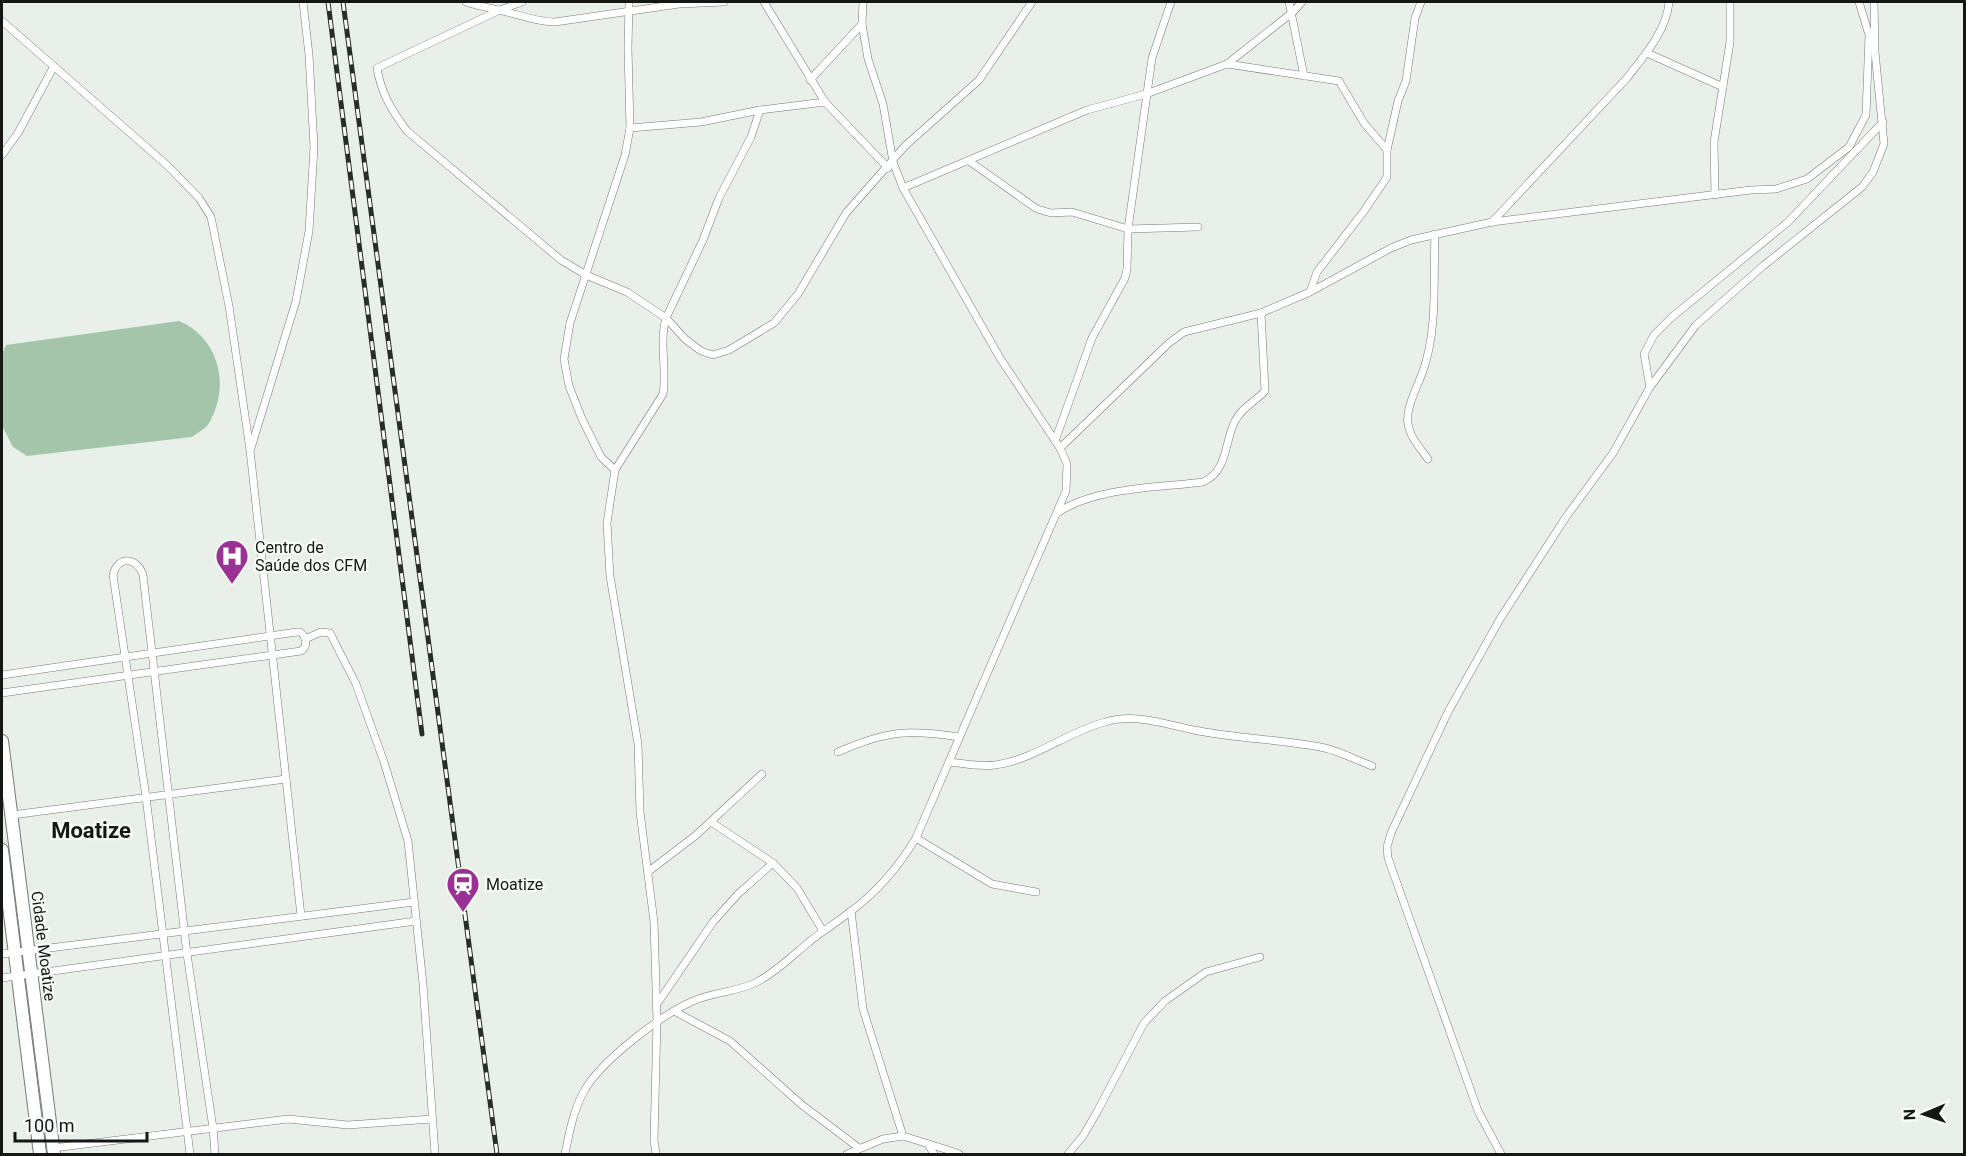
<svg xmlns="http://www.w3.org/2000/svg" width="1966" height="1156" viewBox="0 0 1966 1156" font-family="Roboto,sans-serif">
  <style>
    .green { fill: #a5c5ab }
    .lines { fill: none; stroke-linecap: round; stroke-linejoin: round }
    .street-casing { stroke: #747b75; stroke-width: 8 }
    .highway-casing { stroke: #747b75; stroke-width: 14 }
    .street { stroke: #fff; stroke-width: 7 }
    .highway { stroke: #fff; stroke-width: 12 }
    .rail-casing { stroke: #292d29; stroke-width: 5 }
    .rail { stroke: #f5fdf6; stroke-width: 3; stroke-dasharray: 9; stroke-linecap: butt }
    .labels { text-anchor: middle; stroke-width: 4.5; stroke-linejoin: round; paint-order: stroke }
    .poi-label { font-size: 16px; fill: #141714; stroke: #f5fdf6; text-anchor: start }
    .street-label { font-size: 16px; fill: #141714; stroke: #f5fdf6 }
    .district-label { font-size: 22px; font-weight: bold; fill: #141714; stroke: #f5fdf6 }
  </style>
  <rect width="100%" height="100%" fill="#e8f0e9"/>
  <path class="green" d="M179 321C215 336 229 378 214 413 212 417 210 423 207 426 203 430 197 433 192 437L27 456 13 447 2 426V354L6 345Z"/>
  <g class="lines">
    <defs>
      <g id="street">
        <path d="M466 2C477 6 487 7 498 10 518 14 535 22 555 22L679 4 724 2"/>
        <path d="M522 2 500 10 377 68C381 93 392 111 407 131L561 260 586 275 627 292 666 318 685 339 701 351 713 355 729 350 774 323 798 294 846 213 905 146 979 80 1032 2"/>
        <polyline points="764,2 825,102 888,168"/>
        <polyline points="1289,2 1304,76"/>
        <polyline points="2,21 168,166 199,198 211,217 229,306 250,450 301,916"/>
        <polyline points="1647,53 1723,87"/>
        <polyline points="1227,64 1339,81 1364,123 1387,150"/>
        <polyline points="810,80 862,24"/>
        <polyline points="630,128 701,122 760,110 825,102"/>
        <polyline points="2,155 18,133 54,66"/>
        <polyline points="969,161 1037,209 1051,213 1072,212 1128,229 1198,227"/>
        <polyline points="903,188 1087,110 1146,94 1227,64 1293,12 1302,2"/>
        <polyline points="1715,195 1714,142 1730,42 1730,2"/>
        <path d="M1492 222 1627 78C1644 56 1667 30 1669 2"/>
        <polyline points="1310,292 1317,272 1364,211 1387,177 1387,150 1398,101 1406,81 1415,18 1421,2"/>
        <polyline points="1650,387 1644,354 1654,335 1672,317 1788,222 1883,122"/>
        <polyline points="1055,441 1092,338 1125,278 1127,269 1128,229 1152,58 1171,2"/>
        <polyline points="251,448 296,301 309,231 314,147 309,55 303,2"/>
        <polyline points="1060,448 1169,343 1184,332 1261,313 1310,292 1391,248 1411,240 1492,222 1751,190 1776,189 1807,179 1849,147 1866,115 1869,35 1859,2"/>
        <path d="M1428 459C1420 448 1410 437 1408 424 1405 408 1418 386 1423 371 1438 329 1433 279 1435 234"/>
        <polyline points="615,470 601,457 582,419 569,386 564,359 570,323 625,155 630,128 628,48 629,2"/>
        <path d="M1057 513C1096 487 1157 488 1203 482 1228 471 1224 443 1235 421 1242 407 1255 402 1265 391L1261 313"/>
        <polyline points="305,639 321,632 330,633 356,684 384,762 408,841 423,984 435,1154"/>
        <path d="M2 675 297 632H300C307 637 308 646 301 651L2 693"/>
        <path d="M838 752C886 731 907 729 959 737"/>
        <path d="M950 762C965 764 980 767 995 765 1034 760 1067 732 1105 722 1136 713 1164 724 1194 730 1237 739 1282 739 1325 748 1341 752 1356 760 1372 766"/>
        <polyline points="12,815 286,779"/>
        <polyline points="711,822 773,863 797,888 823,931"/>
        <polyline points="916,838 992,884 1036,892"/>
        <polyline points="649,871 695,836 762,774"/>
        <polyline points="851,911 863,1009 903,1136"/>
        <polyline points="2,954 414,902"/>
        <polyline points="2,978 416,921"/>
        <polyline points="657,1004 713,922 738,894 773,863"/>
        <polyline points="674,1011 730,1041 802,1105 859,1148"/>
        <polyline points="928,1144 934,1154"/>
        <polyline points="53,1148 288,1119 348,1125 432,1119"/>
        <path d="M190 1154 146 797 113 575C118 555 137 557 143 575L187 954 213 1128 215 1154"/>
        <path d="M565 1154C569 1134 573 1112 583 1093 599 1062 661 1015 693 1001 713 992 736 992 755 983 775 973 792 956 809 942 823 931 837 922 850 912 877 892 899 866 916 838L1066 491 1067 464 1060 448 1000 358 903 188 893 162 883 104 868 59 862 24 863 2"/>
        <path d="M656 1154 654 1140 657 1021 654 922 640 812 638 744 610 576 607 523 615 470 663 394C667 369 659 342 666 318L703 240 719 198 751 137 760 110"/>
        <polyline points="847,1154 883,1139 903,1136 948,1150 959,1154"/>
        <polyline points="1068,1154 1083,1136 1097,1112 1144,1023 1165,1001 1206,972 1260,957"/>
        <polyline points="1501,1154 1478,1111 1388,858 1387,847 1391,833 1448,712 1500,619 1566,517 1613,453 1650,387 1696,325 1763,266 1862,187 1873,172 1884,144 1875,52 1874,2"/>
      </g>
      <g id="highway">
        <polyline points="2,741 54,1154"/>
        <polyline points="2,850 40,1154"/>
      </g>
    </defs>
    <use href="#street" class="street-casing"/>
    <use href="#highway" class="highway-casing"/>
    <use href="#street" class="street"/>
    <use href="#highway" class="highway"/>
    <defs>
      <g id="rail">
        <polyline points="328,2 422,734"/>
        <polyline points="343,2 497,1154"/>
      </g>
    </defs>
    <use href="#rail" class="rail-casing"/>
    <use href="#rail" class="rail"/>
  </g>
  <defs>
    <symbol id="hospital-pin" viewBox="-11 -11 22 30"><path d="M0 17L-7.5 6A9.5 9.5 0 1 1 7.5 6Z" fill="#9a3194" stroke="#f5fdf6"/><path d="M-5-5h3v3.5h4V-5h3V5h-3V1.5h-4V5h-3Z" fill="#fff"/></symbol>
    <symbol id="station-pin" viewBox="-11 -11 22 30"><path d="M0 17L-7.5 6A9.5 9.5 0 1 1 7.5 6Z" fill="#9a3194" stroke="#f5fdf6"/><path d="M-3-6H3Q5-6 5-4V2Q5 4 3 4L4.5 6H3L1.5 4h-3L-3 6H-4.5L-3 4Q-5 4-5 2V-4Q-5-6-3-6ZM-3.5-4v3h7v-3ZM-3.5 1v1.5H-2V1ZM2 1v1.5H3.5V1Z" fill="#fff"/></symbol>
  </defs>
  <g fill-rule="evenodd">
    <use href="#hospital-pin" x="213" y="537" width="38" height="52"/>
    <use href="#station-pin" x="444" y="865" width="38" height="52"/>
  </g>
  <g class="labels">
    <g class="poi-label">
      <text x="255" y="553">Centro de<tspan x="255" dy="18">Saúde dos CFM</tspan></text>
      <text x="486" y="890">Moatize</text>
    </g>
    <g class="street-label">
      <text transform="translate(44 946) rotate(83)" y="6">Cidade Moatize</text>
    </g>
    <g class="district-label">
      <text x="91" y="838">Moatize</text>
    </g>
  </g>
  <rect width="1966" height="1156" fill="none" stroke="#141714" stroke-width="6"/>
  <g transform="translate(1924 1114) rotate(268)" stroke="#f5fdf6" stroke-width="4.5" paint-order="stroke">
  <path d="M0-4.5L10 22L0 15L-10 22Z" fill="#141714"/>
  <text y="-9" font-size="16" font-weight="bold" text-anchor="middle" fill="#141714">N</text>
  </g>
  <path d="M15 1132v9h132v-9" fill="none" stroke="#141714" stroke-width="3"/>
  <text x="24" y="1132" font-size="18" fill="#141714" stroke="#f5fdf6" stroke-width="4.5" paint-order="stroke">100 m</text>
</svg>
